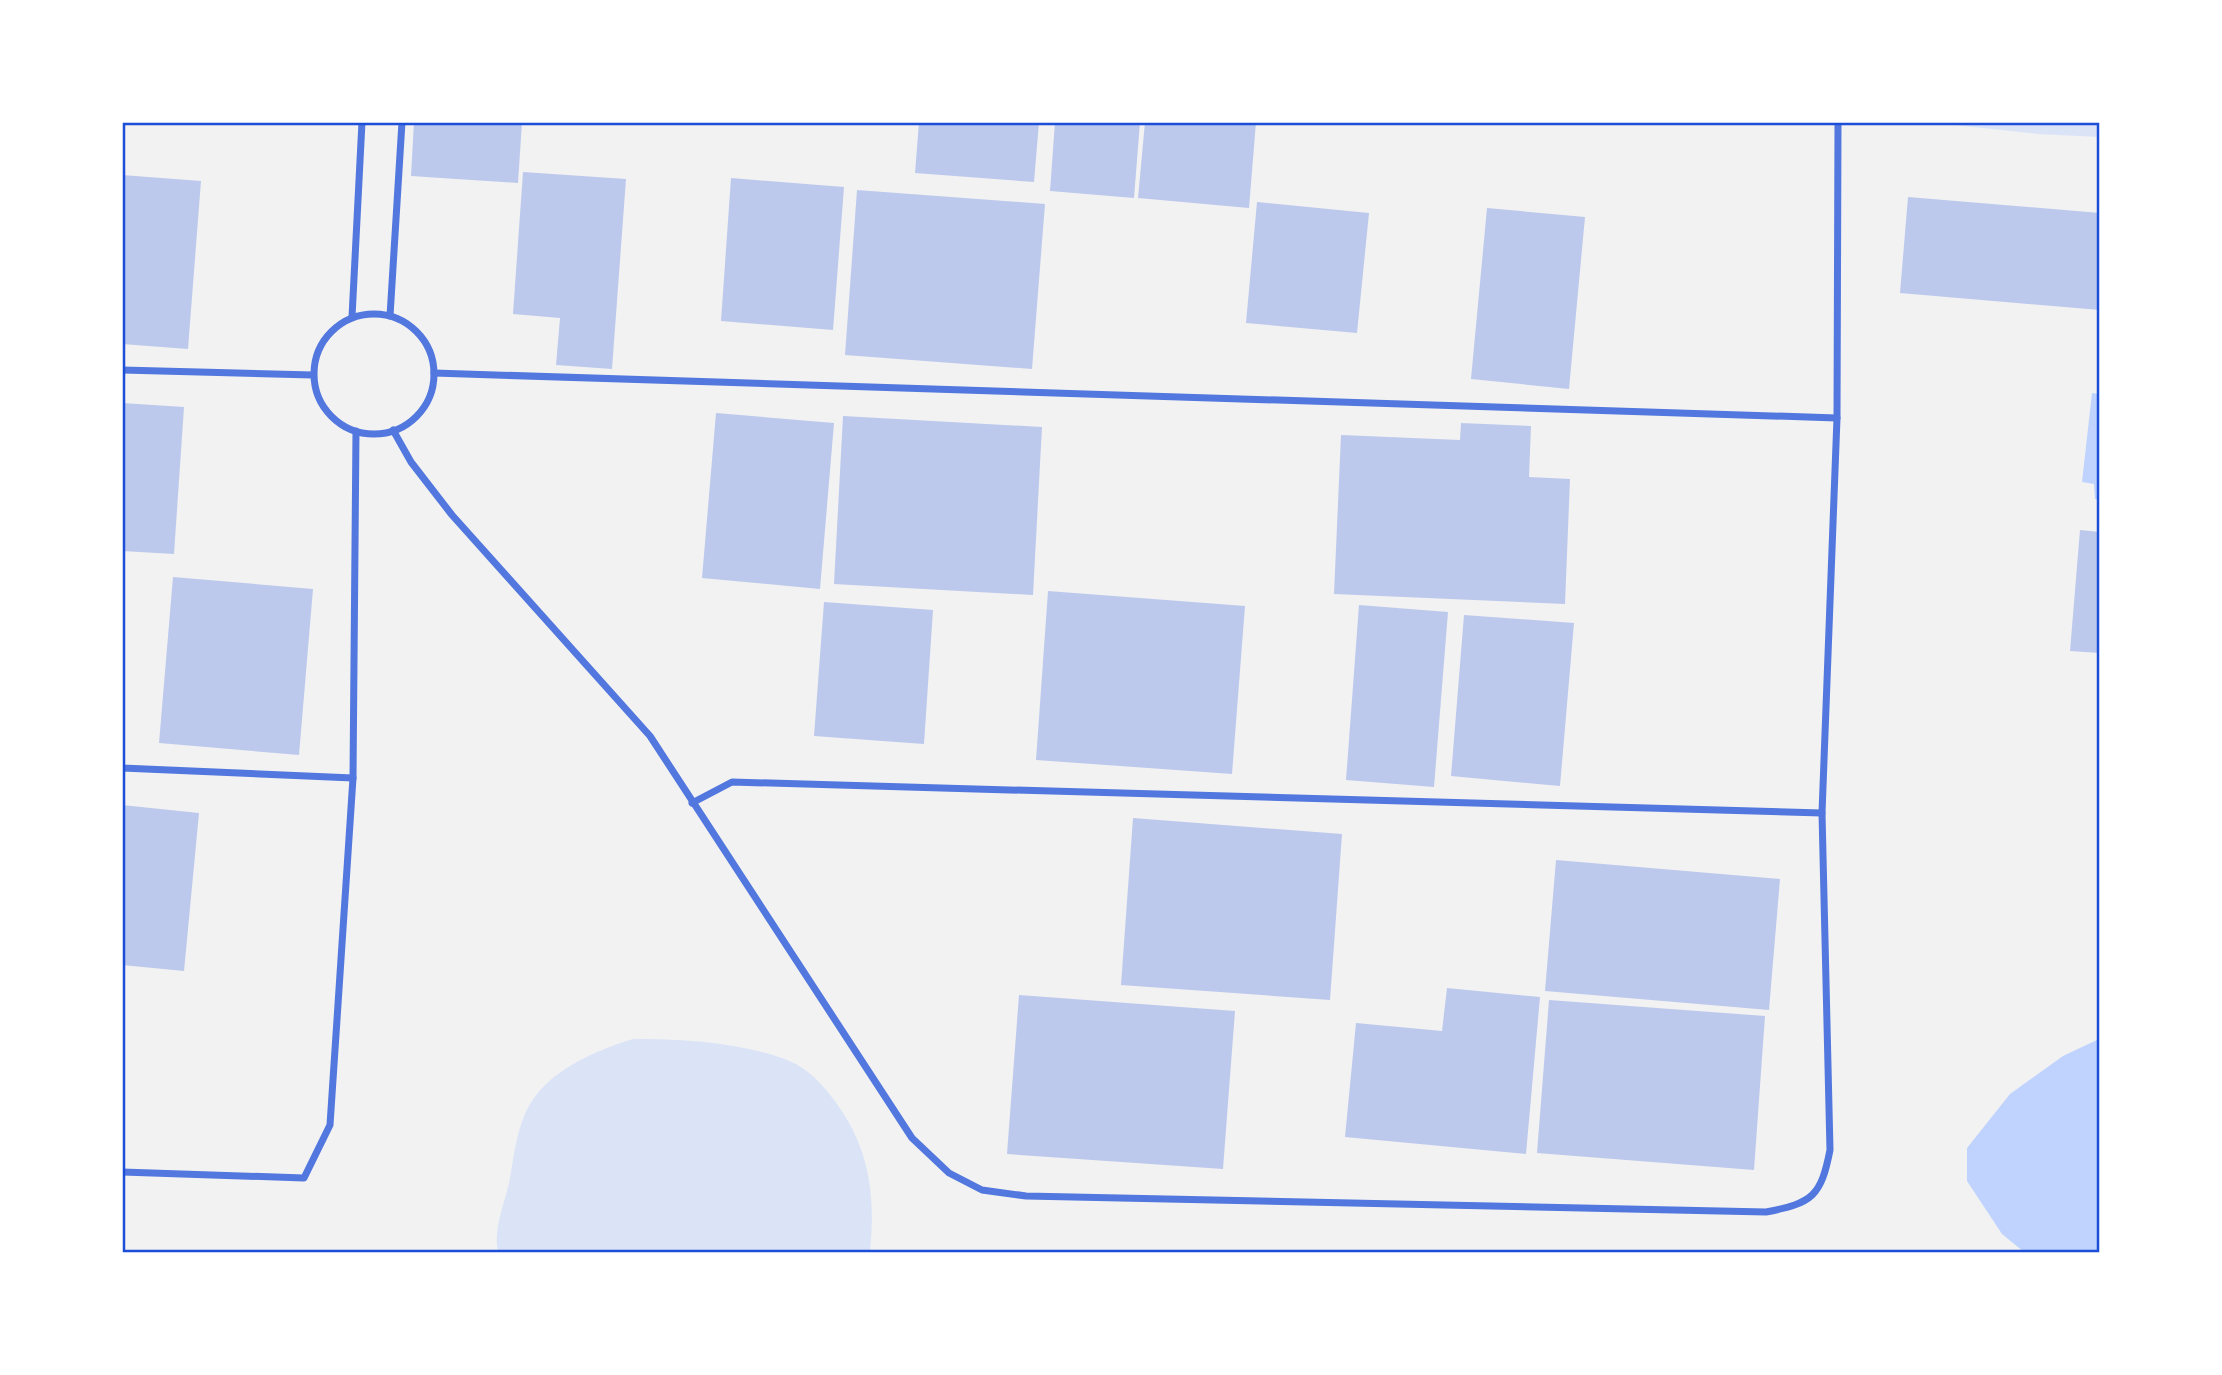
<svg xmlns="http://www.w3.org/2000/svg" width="2222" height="1375" viewBox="0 0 2222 1375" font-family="'Varela Round',sans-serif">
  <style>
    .green { fill: #dbe4f7 }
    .water { fill: #bfd3fe }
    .building { fill: #bdc9ec }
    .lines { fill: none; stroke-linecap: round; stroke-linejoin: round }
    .minor { stroke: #5277de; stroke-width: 7 }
    .neatline { fill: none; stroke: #1d4ed8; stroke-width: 2.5 }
  </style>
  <rect width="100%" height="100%" fill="#f2f2f2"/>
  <g class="green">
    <polygon points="1936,123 2099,123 2099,137 2038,134"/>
    <path d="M633 1039C682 1039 735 1042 782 1058 803 1065 818 1079 831 1096 869 1144 876 1193 870 1252H498C493 1230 504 1205 509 1183 513 1162 515 1140 523 1119 539 1074 591 1052 633 1039Z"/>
  </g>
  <g class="water">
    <polygon points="2092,393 2099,394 2099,500 2095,499 2094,484 2082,482"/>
    <polygon points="2099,1039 2099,1252 2024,1252 2002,1234 1967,1181 1967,1148 2010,1094 2063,1056"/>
  </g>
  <g class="building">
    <polygon points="414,122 522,122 518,183 411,176"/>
    <polygon points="919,122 1039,122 1034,182 915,173"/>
    <polygon points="1055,122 1140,122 1134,198 1050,191"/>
    <polygon points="1145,122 1256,122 1249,208 1138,198"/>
    <polygon points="523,172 626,179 612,369 556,365 560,318 513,314"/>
    <polygon points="122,175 201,181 188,349 122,344"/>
    <polygon points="731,178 844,187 833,330 721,321"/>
    <polygon points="857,190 1045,204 1032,369 845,355"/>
    <polygon points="1908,197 2100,213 2100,310 1900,293"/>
    <polygon points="1257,202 1369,213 1357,333 1246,323"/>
    <polygon points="1487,208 1585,217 1569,389 1471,379"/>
    <polygon points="122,403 184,407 174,554 122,551"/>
    <polygon points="716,413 834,423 820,589 702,578"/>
    <polygon points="843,416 1042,427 1033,595 834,584"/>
    <polygon points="1461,423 1531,426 1529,477 1570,479 1565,604 1334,594 1341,435 1460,440"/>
    <polygon points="2080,530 2100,532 2100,653 2070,651"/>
    <polygon points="173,577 313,589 299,755 159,743"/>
    <polygon points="1048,591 1245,606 1232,774 1036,760"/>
    <polygon points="824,602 933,610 924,744 814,736"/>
    <polygon points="1359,605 1448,612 1434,787 1346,780"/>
    <polygon points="1464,615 1574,623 1560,786 1451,776"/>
    <polygon points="122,805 199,813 184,971 122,965"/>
    <polygon points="1133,818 1342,834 1330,1000 1121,985"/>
    <polygon points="1556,860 1780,879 1769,1010 1545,991"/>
    <polygon points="1447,988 1540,997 1526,1154 1345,1137 1356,1023 1442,1031"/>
    <polygon points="1019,995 1235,1011 1223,1169 1007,1154"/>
    <polygon points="1549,1000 1765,1016 1754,1170 1537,1153"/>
  </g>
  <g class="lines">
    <g class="minor">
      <circle cx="374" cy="374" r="60"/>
      <polyline points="390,316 402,122"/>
      <polyline points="352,317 362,122"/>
      <polyline points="122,370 313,375"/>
      <polyline points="434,373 1837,418"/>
      <path d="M393 430 411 462 452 515 650 736 912 1138 949 1173 982 1190 1026 1196 1766 1212C1813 1203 1821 1196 1830 1150L1822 813 1837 418 1838 122"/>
      <polyline points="122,768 353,778"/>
      <polyline points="692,803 732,782 1822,813"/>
      <polyline points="122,1172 304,1178 330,1125 353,778 356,431"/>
    </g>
  </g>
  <rect width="2222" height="1375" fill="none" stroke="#ffffff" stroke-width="248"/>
  <rect x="124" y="124" width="1974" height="1127" class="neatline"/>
</svg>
